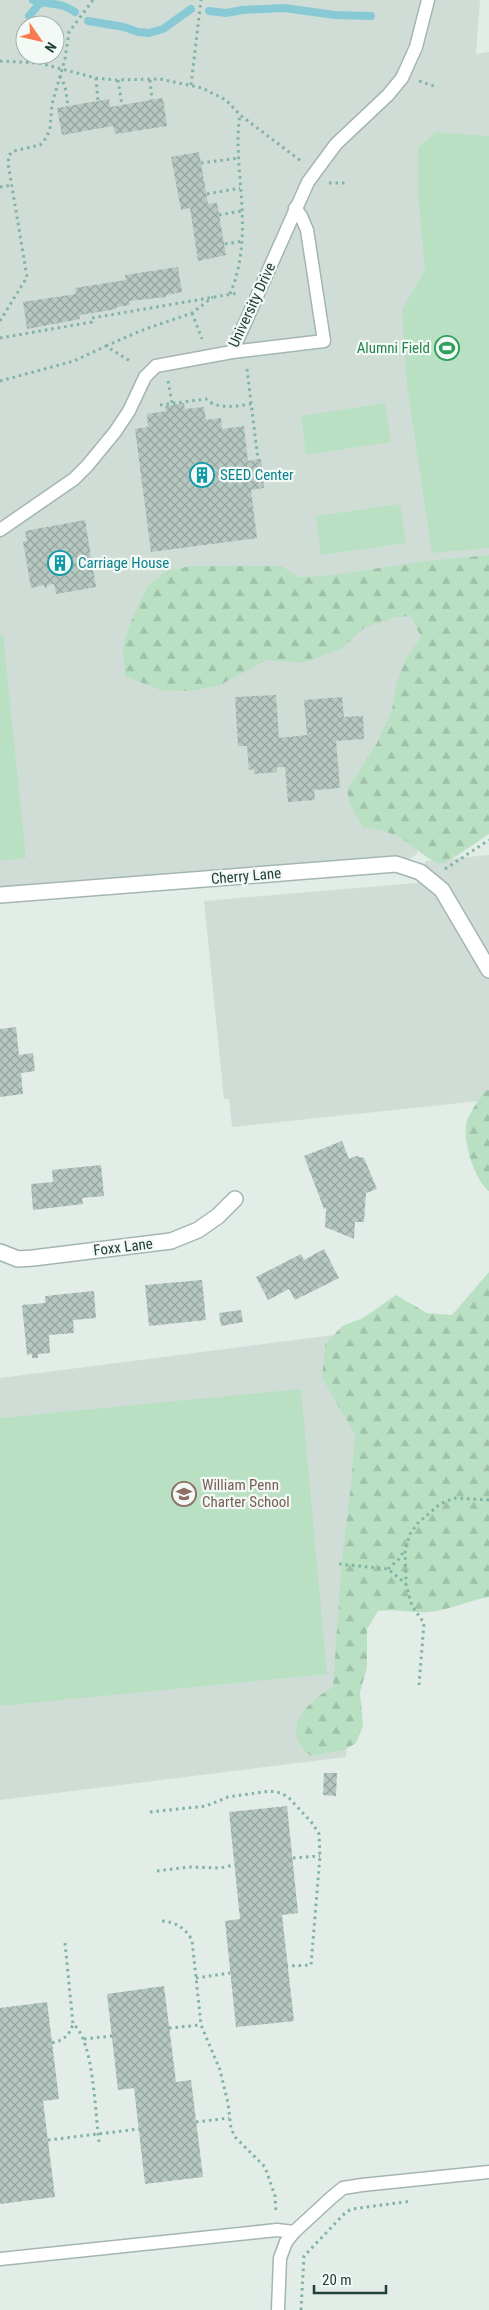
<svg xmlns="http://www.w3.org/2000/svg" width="489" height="2310" viewBox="0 0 489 2310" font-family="'Roboto Condensed',sans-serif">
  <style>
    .built { fill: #d0ddd7; fill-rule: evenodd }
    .grass { fill: #bae0c4 }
    .forest { fill: url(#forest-firs) }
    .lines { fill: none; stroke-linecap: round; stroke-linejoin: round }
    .stream { stroke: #87cad6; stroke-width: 8 }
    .building { fill: url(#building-cross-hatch) }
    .lane-casing { stroke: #a4b6af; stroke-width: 15 }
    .street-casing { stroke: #a4b6af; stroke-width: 18 }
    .path { stroke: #81b3a3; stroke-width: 3; stroke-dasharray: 2.5 4; stroke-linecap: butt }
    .lane { stroke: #fff; stroke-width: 12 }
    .street { stroke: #fff; stroke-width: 15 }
    .labels { text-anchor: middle; stroke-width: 4.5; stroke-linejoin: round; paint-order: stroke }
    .street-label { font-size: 15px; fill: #214037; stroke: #f3faf6 }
    .leisure-label { font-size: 15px; fill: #27864d; stroke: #f3faf6; text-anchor: end }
    .culture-label { font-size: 15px; fill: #0d838f; stroke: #f3faf6; text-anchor: start }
    .education-label { font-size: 15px; fill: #785e54; stroke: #f3faf6; text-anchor: start }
  </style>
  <defs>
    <pattern id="forest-firs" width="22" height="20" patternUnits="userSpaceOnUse" patternTransform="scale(1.25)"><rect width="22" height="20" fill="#bae0c4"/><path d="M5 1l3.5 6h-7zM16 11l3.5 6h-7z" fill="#a0c1a9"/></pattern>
    <pattern id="building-cross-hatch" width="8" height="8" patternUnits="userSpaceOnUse" patternTransform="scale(1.25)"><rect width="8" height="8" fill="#b7c8c1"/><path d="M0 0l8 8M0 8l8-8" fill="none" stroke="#94a49e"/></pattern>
  </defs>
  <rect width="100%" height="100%" fill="#e2ede8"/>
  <g class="built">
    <path d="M0 0H480L476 54 489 52V752L418 836 417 854 409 859 0 892ZM25 25H55V55H25Z"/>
    <polygon points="489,855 489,1100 232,1127 229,1099 224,1099 204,901 416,883 425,878 425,861"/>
    <polygon points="380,1329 346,1757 0,1800 0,1378"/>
  </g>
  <g class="grass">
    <polygon points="436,132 489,136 489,548 432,553 407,386 402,310 425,270 418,194 418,148"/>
    <polygon points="385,403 391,442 306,455 301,416"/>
    <polygon points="400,504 406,543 321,555 316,516"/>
    <polygon points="0,635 3,635 26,858 0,861"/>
    <polygon points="301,1389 327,1674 0,1706 0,1418"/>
  </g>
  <g class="forest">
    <path d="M489 555V834L458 855 441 864C423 858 413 844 397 836 386 831 373 828 362 827L350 804 347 790 377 743 392 710 396 685 406 658 421 637 411 616 397 617 365 627 341 649 303 663 267 660 218 686 189 691H163L125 676 123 645 133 617 147 587 166 571 191 566H282L298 577 325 576 427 561Z"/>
    <path d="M489 1090V1191C474 1180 460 1136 468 1118 472 1109 479 1100 484 1091Z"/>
    <path d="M489 1272V1597C471 1600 454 1608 436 1611 416 1615 398 1608 378 1611L367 1629V1667L360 1692 363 1726 356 1743 344 1750 311 1756C278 1732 307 1701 333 1687L342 1559 351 1485 355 1434 322 1378 325 1345 342 1326 363 1318 396 1295 427 1313 452 1315Z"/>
  </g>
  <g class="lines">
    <g class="stream">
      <path d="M33 0C52 7 57 0 75 12"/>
      <polyline points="209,11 226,13 242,10 284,8 335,15 371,16"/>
      <polyline points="29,16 40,3"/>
      <polyline points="88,21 124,27 138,32 149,33 163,29 191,9"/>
    </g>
  </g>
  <g class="building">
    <polygon points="163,98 167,126 115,134 113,126 62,135 57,108 109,99 110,107"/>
    <polygon points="199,152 208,204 217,203 226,255 198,261 190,208 181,210 171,157"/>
    <polygon points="178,267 182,292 166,295 166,297 129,301 130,305 117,307 117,309 80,315 80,319 27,329 23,302 76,294 75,288 126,280 125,275"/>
    <polygon points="184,403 185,409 204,407 206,420 221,418 222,429 244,426 248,461 261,459 264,488 251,490 257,538 151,552 135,429 148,427 147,414 166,411 165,406"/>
    <polygon points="85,520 96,587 56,594 54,584 47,585 47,588 45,588 44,585 31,588 23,542 27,541 25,531"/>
    <polygon points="276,695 279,738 307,735 304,700 342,697 344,717 363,716 364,739 336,741 340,788 314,790 315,800 288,802 285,767 277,767 277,772 254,774 254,769 249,770 247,746 238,746 235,697"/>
    <polygon points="16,1027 19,1055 33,1053 35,1071 21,1073 23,1094 0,1097 0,1029"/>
    <polygon points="342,1141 349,1159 356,1156 364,1158 377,1189 366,1193 364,1222 355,1222 354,1239 325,1227 326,1208 324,1209 304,1156"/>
    <polygon points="101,1165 104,1196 82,1198 83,1204 33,1210 31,1184 53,1182 52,1170"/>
    <polygon points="324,1249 339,1278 295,1300 289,1289 268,1300 256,1277 301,1254 304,1260"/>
    <polygon points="202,1280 206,1320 149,1326 145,1285"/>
    <polygon points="94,1291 96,1318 73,1320 74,1333 49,1335 50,1353 38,1354 38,1358 32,1358 32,1354 27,1355 22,1305 45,1303 45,1296"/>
    <polygon points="241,1310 243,1322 221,1326 219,1313"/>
    <polygon points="324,1773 337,1773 336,1796 323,1795"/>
    <polygon points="287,1806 298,1913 282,1915 294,2021 236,2027 225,1921 240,1919 229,1812"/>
    <polygon points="164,1986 176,2082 191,2080 203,2177 145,2184 134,2088 118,2090 107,1994"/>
    <polygon points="47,2002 59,2099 43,2101 55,2197 0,2204 0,2008"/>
  </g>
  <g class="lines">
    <defs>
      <g id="lane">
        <polyline points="232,352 324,341 307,230 301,216 295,208"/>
        <polyline points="0,530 74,479 87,466 115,432 129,411 145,377 156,366 232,352 308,182 336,144 388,95 402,78 416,47 428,0"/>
        <polyline points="0,2259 277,2230 294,2232"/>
        <polyline points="278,2310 280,2258 286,2242 294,2232 332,2197 343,2188 362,2185 489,2172"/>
      </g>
      <g id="street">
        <polyline points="0,895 396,864 420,872 442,890 489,970"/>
        <polyline points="0,1252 18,1259 33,1258 171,1241 198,1230 218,1216 235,1199"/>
      </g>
    </defs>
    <use href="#lane" class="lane-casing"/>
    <use href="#street" class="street-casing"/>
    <g class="path">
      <polyline points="0,61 39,63 96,78 115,80 160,79 202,88 226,100 240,115 301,161"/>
      <polyline points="60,76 65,86 68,106"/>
      <polyline points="96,78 98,101"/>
      <polyline points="118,80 122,105"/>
      <polyline points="150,80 152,100"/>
      <polyline points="419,81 437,87"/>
      <polyline points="191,85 201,0"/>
      <polyline points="201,163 239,158"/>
      <polyline points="329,183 346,183"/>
      <polyline points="0,187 12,185"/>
      <polyline points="207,194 240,188"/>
      <polyline points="219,215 242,211"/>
      <polyline points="225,244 243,241"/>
      <path d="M230 294C248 251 242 209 239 165 238 148 237 131 240 115"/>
      <polyline points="192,313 202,339"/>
      <polyline points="0,321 27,277 8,163 9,155 14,151 40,145 46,138 50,129 52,104 65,59 69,32 93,0"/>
      <polyline points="0,338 92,322 92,318 238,293"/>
      <polyline points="106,346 140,331 192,313 213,297"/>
      <polyline points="247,369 258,460"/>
      <polyline points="0,381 74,361 106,346 130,361"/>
      <polyline points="168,381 172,403"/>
      <path d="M160 405 206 399C217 410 237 406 251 404"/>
      <polyline points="445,869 489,840"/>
      <polyline points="339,1564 388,1569 406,1584"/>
      <polyline points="388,1569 399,1559 404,1551"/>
      <polyline points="419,1685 424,1623 412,1606 406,1584 405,1550 410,1534 418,1523 440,1504 454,1498 489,1500"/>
      <polyline points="150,1812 206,1806 228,1797 270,1791 281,1793 289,1798 313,1824 319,1834 320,1856 311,1965 287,1966"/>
      <polyline points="293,1858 320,1856"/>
      <polyline points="157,1871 189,1867 220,1868 234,1865"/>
      <path d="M162 1921C176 1922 185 1928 192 1940L201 2025 220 2070 228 2103 231 2129 236 2138 265 2167 275 2196 276 2212"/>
      <path d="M65 1943 73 2024C94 2040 95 2114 99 2142"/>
      <polyline points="196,1978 230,1973"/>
      <polyline points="169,2028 201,2025"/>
      <polyline points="84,2039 112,2036"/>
      <path d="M52 2043C64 2040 69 2036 73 2024"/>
      <polyline points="196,2122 229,2118"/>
      <polyline points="48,2140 139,2129"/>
      <polyline points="301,2310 304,2256 346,2212 352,2209 412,2201"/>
    </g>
    <use href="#lane" class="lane"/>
    <use href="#street" class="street"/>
  </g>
  <defs>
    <symbol id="stadium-ring" viewBox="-11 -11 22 22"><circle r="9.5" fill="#f3faf6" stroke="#2e9e5b" stroke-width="1.5"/><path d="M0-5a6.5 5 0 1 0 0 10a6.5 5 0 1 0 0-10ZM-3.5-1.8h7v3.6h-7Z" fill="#2e9e5b"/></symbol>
    <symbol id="building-ring" viewBox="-11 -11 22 22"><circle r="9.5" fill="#f3faf6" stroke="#0f9aa8" stroke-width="1.5"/><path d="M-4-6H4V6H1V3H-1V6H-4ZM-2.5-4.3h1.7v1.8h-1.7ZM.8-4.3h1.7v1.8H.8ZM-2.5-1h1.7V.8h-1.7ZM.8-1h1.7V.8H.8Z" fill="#0f9aa8"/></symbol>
    <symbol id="school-ring" viewBox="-11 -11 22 22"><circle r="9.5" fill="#f3faf6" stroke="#8d6e63" stroke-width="1.5"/><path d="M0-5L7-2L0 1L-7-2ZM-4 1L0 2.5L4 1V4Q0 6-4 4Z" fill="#8d6e63"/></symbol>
  </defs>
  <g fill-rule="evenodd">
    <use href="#stadium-ring" x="433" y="334" width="28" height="28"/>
    <use href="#building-ring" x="188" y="461" width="28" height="28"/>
    <use href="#building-ring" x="46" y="549" width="28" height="28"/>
    <use href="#school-ring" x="170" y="1480" width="28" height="28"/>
  </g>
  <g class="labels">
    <g class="street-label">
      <text transform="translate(252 305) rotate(-65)" y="5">University Drive</text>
      <text transform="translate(246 876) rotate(-5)" y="5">Cherry Lane</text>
      <text transform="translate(123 1247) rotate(-7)" y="5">Foxx Lane</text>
    </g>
    <g class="leisure-label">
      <text x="430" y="353">Alumni Field</text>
    </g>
    <g class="culture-label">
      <text x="220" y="480">SEED Center</text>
      <text x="78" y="568">Carriage House</text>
    </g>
    <g class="education-label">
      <text x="202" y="1490">William Penn<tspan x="202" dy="17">Charter School</tspan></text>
    </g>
  </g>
  <g transform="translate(40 40) rotate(124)"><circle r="24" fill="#f3faf6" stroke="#9fb0aa"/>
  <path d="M0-4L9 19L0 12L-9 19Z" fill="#fb7b53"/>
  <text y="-8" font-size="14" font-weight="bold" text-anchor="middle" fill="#214037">N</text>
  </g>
  <path d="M314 2285v8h72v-8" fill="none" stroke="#214037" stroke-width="2.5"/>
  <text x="322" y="2285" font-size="15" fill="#214037" stroke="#f3faf6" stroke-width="4" paint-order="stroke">20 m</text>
</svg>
